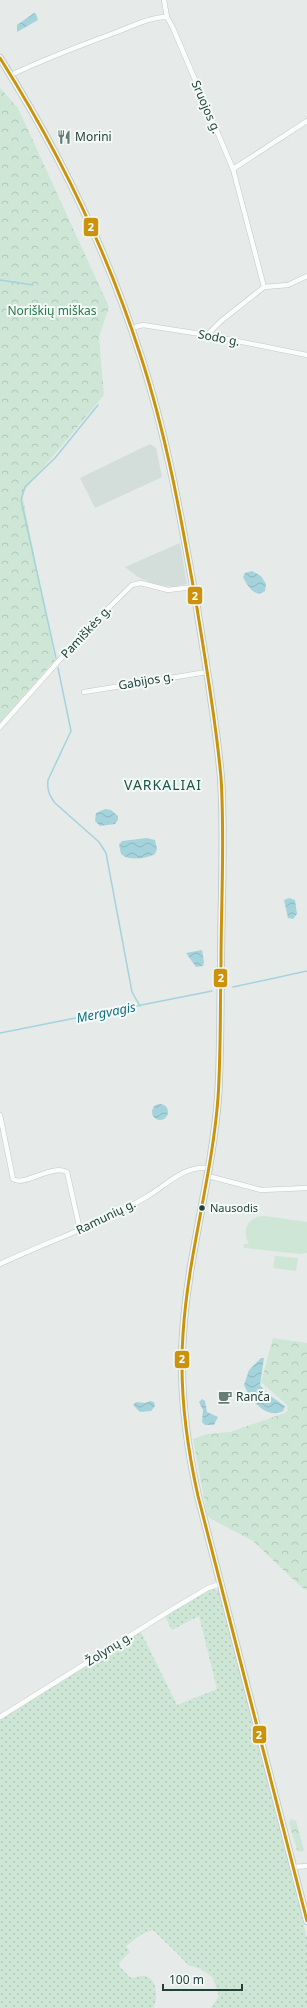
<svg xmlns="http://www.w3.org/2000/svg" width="307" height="2008" viewBox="0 0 307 2008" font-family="'Noto Sans',sans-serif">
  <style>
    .built { fill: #d3ddd9 }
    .grass { fill: url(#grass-dots) }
    .forest { fill: url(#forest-crowns) }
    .pitch { fill: #cee6d5 }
    .water { fill: url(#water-waves) }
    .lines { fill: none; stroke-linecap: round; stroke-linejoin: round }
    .stream { stroke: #a4d3dc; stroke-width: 1.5 }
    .street-casing { stroke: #c3c8c6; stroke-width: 5.5 }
    .primary-casing { stroke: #bdc7c4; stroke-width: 8 }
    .street { stroke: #fbfcfc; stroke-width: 4.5 }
    .primary { stroke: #ced7d5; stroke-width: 7 }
    .bus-1-casing { stroke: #f4faf7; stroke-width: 6 }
    .bus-1 { stroke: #cc920b; stroke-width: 3 }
    .bus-dot { fill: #214139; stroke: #f4faf7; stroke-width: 1.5 }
    .labels { text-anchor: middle; stroke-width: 4; stroke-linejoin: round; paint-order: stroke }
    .bus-label { font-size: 11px; fill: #214139; stroke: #f4faf7; text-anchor: start }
    .street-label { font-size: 12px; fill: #214139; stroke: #f4faf7 }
    .poi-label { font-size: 12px; fill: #214139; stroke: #f4faf7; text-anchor: start }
    .park-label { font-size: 12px; fill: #287b49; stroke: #f4faf7 }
    .water-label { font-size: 13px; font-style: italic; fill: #166e82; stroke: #f4faf7 }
    .quarter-label { font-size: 14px; letter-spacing: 1px; fill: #1b5548; stroke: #f4faf7 }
    .line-badge { stroke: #f4faf7; stroke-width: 1.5 }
    .badge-label { font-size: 11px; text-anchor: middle; font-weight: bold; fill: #fff }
  </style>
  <defs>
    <pattern id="grass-dots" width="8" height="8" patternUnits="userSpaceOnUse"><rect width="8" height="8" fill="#cee6d5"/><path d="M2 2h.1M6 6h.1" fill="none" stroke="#b1c6b8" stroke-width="1.8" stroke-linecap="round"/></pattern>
    <pattern id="forest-crowns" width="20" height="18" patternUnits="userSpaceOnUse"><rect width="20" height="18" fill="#cee6d5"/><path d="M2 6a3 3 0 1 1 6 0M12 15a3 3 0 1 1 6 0" fill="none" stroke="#b1c6b8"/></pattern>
    <pattern id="water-waves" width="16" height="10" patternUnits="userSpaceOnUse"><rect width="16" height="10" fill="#a4d3dc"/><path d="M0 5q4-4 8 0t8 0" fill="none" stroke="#8db6be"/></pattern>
  </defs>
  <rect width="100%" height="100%" fill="#e6ebe9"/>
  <g class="built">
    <polygon points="150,444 156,448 162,477 95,508 80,478"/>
    <polygon points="180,543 187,584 173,587 154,584 138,577 125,567"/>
  </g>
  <path class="grass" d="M211 1589 217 1590 219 1594 307 1938V2008H211L219 1996 213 1978 201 1969 188 1965 178 1954 153 1930 142 1934 126 1946 130 1952 119 1963 120 1967 130 1977C136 1979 141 1975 146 1976 158 1980 158 2000 153 2008H0V1720L141 1632 177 1705 217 1689 199 1616 172 1630 165 1616Z"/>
  <g class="forest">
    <polygon points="0,88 18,108 109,307 99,337 104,395 22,493 55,660 0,723"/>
    <polygon points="273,1338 307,1343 307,1591 299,1585 253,1541 211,1519 207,1515 193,1439 207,1434 230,1432 285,1413 288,1410 287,1405 261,1382"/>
    <polygon points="291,1819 296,1821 304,1850 302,1852 297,1850 289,1823"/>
  </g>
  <g class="pitch">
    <path d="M264 1216 307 1222V1253L300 1254 244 1248V1244H249C241 1231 248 1216 264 1216Z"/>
    <polygon points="275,1256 298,1258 296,1271 273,1268"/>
  </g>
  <g class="water">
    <polygon points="34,13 36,14 38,20 17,32 17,25"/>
    <path d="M252 571 261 576 266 584 265 591C255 599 247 585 243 577L245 573Z"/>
    <polygon points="105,809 111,810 118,816 118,820 115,824 100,826 95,821 96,813"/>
    <path d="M147 838 155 840 157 849 155 854C146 859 128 861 121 854L119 845 122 841Z"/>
    <polygon points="289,898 295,900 297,914 293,919 288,918 284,900"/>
    <polygon points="202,950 204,962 203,966 196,967 186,953"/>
    <circle cx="160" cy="1112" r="8"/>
    <path d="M261 1358H264L260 1385 269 1395 285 1406 283 1411C266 1420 250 1399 244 1385L249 1370Z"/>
    <polygon points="202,1399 205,1401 207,1412 218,1417 214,1425 205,1425 202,1422 203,1410 199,1402"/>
    <polygon points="150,1401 154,1402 155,1406 151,1411 140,1412 133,1405 136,1402 145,1403"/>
  </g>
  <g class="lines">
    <g class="stream">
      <polyline points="0,280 33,285"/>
      <polyline points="56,658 21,500 25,487 55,458 98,405"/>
      <path d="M58 668 71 731 48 780C47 790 49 795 55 803L99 842 106 853 132 992 140 1006"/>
      <polyline points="233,987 307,971"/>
      <polyline points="0,1033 212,991"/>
    </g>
    <defs>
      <g id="street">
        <polyline points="164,0 167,17"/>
        <path d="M11 75C44 59 79 46 114 33 131 27 149 17 167 17L173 28 233 169 264 287 221 321 207 335"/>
        <polyline points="233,169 307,121"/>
        <polyline points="264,287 288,285 307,276"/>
        <polyline points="131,328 143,325 207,335 307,355"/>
        <polyline points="84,692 207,672"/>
        <polyline points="0,727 88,628 132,585 141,583 168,590 193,587"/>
        <path d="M0 1115 13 1179C25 1187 50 1164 67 1172L80 1230"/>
        <polyline points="208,1176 261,1190 307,1188"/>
        <path d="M0 1264C49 1241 101 1224 148 1196 168 1184 184 1165 210 1168"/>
        <polyline points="0,1717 171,1610 208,1588 220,1584"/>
        <polyline points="293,1867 307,1866"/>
      </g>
      <path id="primary" d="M0 58C58 150 107 251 140 354 167 436 182 523 197 608 206 665 216 721 221 778 225 839 221 902 221 964 220 1009 221 1054 218 1098 212 1177 188 1254 183 1334 179 1389 186 1442 198 1496L307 1921"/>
    </defs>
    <use href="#street" class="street-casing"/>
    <use href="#primary" class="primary-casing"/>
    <use href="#street" class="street"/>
    <use href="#primary" class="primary"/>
    <defs>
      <path id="bus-1" d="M0 58C58 150 107 251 140 354 167 436 182 523 197 608 206 665 216 721 221 778 225 839 221 902 221 964 220 1009 221 1054 218 1098 212 1177 188 1254 183 1334 179 1389 186 1442 198 1496L307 1921"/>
    </defs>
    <use href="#bus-1" class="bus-1-casing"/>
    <use href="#bus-1" class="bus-1"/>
  </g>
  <defs>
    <symbol id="restaurant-bare" viewBox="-9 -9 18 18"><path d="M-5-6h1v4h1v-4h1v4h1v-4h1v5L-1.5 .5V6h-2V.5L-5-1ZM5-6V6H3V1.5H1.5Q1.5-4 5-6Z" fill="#667c77" stroke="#f4faf7" stroke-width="2.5" paint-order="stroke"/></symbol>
    <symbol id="cafe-bare" viewBox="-9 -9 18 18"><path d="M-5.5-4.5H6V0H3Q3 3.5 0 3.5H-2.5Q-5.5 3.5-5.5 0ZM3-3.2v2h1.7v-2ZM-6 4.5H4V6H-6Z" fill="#667c77" stroke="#f4faf7" stroke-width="2.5" paint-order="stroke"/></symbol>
  </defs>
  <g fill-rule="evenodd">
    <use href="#restaurant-bare" x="54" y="127" width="20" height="20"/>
    <use href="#cafe-bare" x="215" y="1387" width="20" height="20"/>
  </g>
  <circle class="bus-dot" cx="202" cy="1208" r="3.5"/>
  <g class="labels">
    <g class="bus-label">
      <text x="210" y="1212">Nausodis</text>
    </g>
    <g class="street-label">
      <text transform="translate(206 107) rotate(67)" y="4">Sruojos g.</text>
      <text transform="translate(219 338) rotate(11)" y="4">Sodo g.</text>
      <text transform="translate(86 632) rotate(-47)" y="4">Pamiškės g.</text>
      <text transform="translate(146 681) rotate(-10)" y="4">Gabijos g.</text>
      <text transform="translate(106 1217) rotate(-26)" y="4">Ramunių g.</text>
      <text transform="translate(109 1649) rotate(-32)" y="4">Žolynų g.</text>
    </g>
    <g class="poi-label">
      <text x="75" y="141">Morini</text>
      <text x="236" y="1401">Ranča</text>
    </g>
    <g class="park-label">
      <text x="52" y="315">Noriškių miškas</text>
    </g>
    <g class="water-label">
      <text transform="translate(106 1012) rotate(-11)" y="5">Mergvagis</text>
    </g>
    <g class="quarter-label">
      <text x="163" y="790">VARKALIAI</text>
    </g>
  </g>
  <g class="line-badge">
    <rect x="83" y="217" width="16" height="20" rx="4" fill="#cc920b"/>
    <rect x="187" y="586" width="16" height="19" rx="4" fill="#cc920b"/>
    <rect x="213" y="968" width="15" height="20" rx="4" fill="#cc920b"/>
    <rect x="174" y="1350" width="16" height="19" rx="4" fill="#cc920b"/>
    <rect x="252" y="1725" width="15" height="19" rx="4" fill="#cc920b"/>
  </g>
  <g class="badge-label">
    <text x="91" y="231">2</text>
    <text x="195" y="600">2</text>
    <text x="221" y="982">2</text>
    <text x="182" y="1363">2</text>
    <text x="259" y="1739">2</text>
  </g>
  <path d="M163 1984v6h79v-6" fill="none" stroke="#214139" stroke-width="2"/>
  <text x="169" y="1984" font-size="12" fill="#214139" stroke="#f4faf7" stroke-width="3" paint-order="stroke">100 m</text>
</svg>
